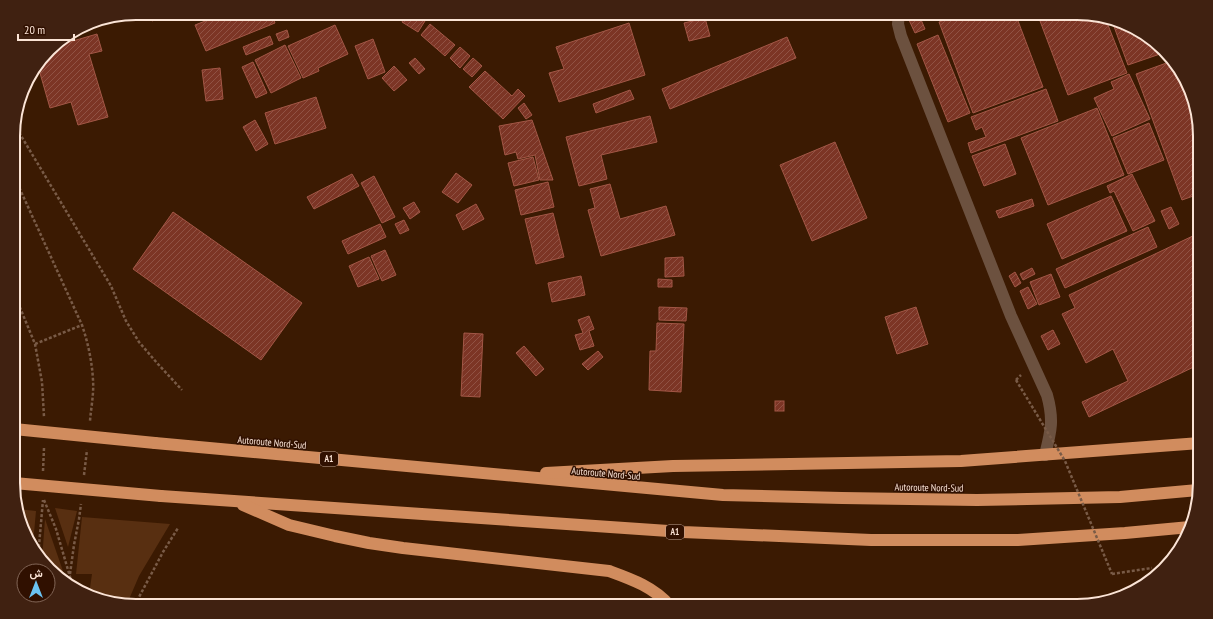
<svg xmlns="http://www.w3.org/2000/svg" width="1213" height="619" viewBox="0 0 1213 619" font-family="'PT Sans Narrow',Vazirmatn,sans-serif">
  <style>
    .green { fill: #582f11 }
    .building { fill: url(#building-hatch); stroke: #a35746 }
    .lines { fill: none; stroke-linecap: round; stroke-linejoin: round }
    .path { stroke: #795b47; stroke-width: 2.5; stroke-dasharray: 3 2; stroke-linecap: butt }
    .street { stroke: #6c513f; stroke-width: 12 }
    .highway { stroke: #d18c5e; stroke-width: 12 }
    .path-bridge { stroke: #795b47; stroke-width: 2.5; stroke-dasharray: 3 2; stroke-linecap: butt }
    .highway-bridge { stroke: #d18c5e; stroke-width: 12 }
    .labels { text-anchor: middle; stroke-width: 3; stroke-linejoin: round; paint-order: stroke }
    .shield { fill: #301000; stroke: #bea496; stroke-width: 1 }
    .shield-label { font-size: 9px; font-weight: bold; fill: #fbe4d6 }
    .street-label { font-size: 10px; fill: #fbe4d6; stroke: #301000 }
    .rim { fill: none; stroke: #fbe4d6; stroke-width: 2 }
  </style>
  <defs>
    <pattern id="building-hatch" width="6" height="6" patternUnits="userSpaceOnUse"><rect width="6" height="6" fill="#7c3525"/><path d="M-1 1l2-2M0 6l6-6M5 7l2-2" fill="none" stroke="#905244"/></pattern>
  </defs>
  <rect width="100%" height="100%" fill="#3b1a02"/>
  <g class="green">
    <polygon points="55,508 77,511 68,547"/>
    <polygon points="18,509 36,511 33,544"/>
    <polygon points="82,517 170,524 139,576 127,604 89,595 92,574 76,574"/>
    <polygon points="45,519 64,574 58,574 42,560"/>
  </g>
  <g class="building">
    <polygon points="149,13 172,13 152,21"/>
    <polygon points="226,13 271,13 275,23 206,51 195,25"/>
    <polygon points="281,13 295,13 283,19"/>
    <polygon points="407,13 414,13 425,21 418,32 402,22"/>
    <polygon points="659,13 682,13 682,14 660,20"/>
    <polygon points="963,13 1015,13 1043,87 973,113 939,22"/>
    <polygon points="1037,13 1077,13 1106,20 1127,73 1068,95"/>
    <polygon points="919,15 925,29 915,33 909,20"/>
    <polygon points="705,18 710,36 689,41 684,23"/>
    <polygon points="1112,21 1132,26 1163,53 1128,65"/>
    <polygon points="629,23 645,75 559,102 549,73 564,69 556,47"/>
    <polygon points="430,24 455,45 445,56 421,35"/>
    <polygon points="335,25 348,54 318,68 319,71 303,78 288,46"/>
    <polygon points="287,30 289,37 279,41 276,34"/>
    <polygon points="97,34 102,51 89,54 108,117 78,125 71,102 50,108 38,66 52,47"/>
    <polygon points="938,35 970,113 948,122 917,44"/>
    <polygon points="270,36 273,44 246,55 243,47"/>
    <polygon points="787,37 796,58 670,109 662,89"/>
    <polygon points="373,39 385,72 368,79 355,46"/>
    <polygon points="285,45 301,78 271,93 255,60"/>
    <polygon points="460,47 470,56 460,68 450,58"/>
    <polygon points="415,58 425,69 419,74 409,63"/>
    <polygon points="473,58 482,66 472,77 463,69"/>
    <polygon points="1172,61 1179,67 1199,120 1199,194 1182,200 1136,74"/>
    <polygon points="253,62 267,93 256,98 242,67"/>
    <polygon points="394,66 407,80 394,91 382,78"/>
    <polygon points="220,68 223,99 206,101 202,70"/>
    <polygon points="485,71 512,96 518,89 525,96 503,119 469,87"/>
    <polygon points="1129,74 1150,119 1112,136 1094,98 1114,89 1111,82"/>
    <polygon points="1046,89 1058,121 971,153 968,143 986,137 982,127 976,130 971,117"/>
    <polygon points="630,90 634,99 596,113 593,104"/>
    <polygon points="316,97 326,128 275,144 265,113"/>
    <polygon points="524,103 532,115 526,119 518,108"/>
    <polygon points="1097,108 1124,175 1048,205 1021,138"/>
    <polygon points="650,116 657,142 601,155 607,179 579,186 566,137"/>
    <polygon points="255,120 268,144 256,151 243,127"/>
    <polygon points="532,120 553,180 540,180 535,155 518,159 516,152 505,155 499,126"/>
    <polygon points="1149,123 1164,160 1128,174 1113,138"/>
    <polygon points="835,142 867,218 812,241 780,165"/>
    <polygon points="1005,144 1016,174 984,186 972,156"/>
    <polygon points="533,157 539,180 514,186 508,163"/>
    <polygon points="456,173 472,185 458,203 442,192"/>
    <polygon points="352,174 359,186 314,209 307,197"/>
    <polygon points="1132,174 1155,221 1133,231 1114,191 1110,193 1107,186"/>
    <polygon points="374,176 395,217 382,223 361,183"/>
    <polygon points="548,182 554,207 521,215 515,190"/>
    <polygon points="610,184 620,219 666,206 675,235 601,256 588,210 595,208 590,189"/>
    <polygon points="1111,196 1127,231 1062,259 1047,224"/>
    <polygon points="1032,199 1034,206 999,218 996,211"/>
    <polygon points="414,202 420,212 410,219 403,208"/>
    <polygon points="476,204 484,219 463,230 456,215"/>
    <polygon points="1171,207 1179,224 1169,229 1161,211"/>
    <polygon points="173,212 302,303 261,360 133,269"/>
    <polygon points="553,213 564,257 536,264 525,219"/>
    <polygon points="404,220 409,230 400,234 395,224"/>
    <polygon points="380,224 386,237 348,254 342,241"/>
    <polygon points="1148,227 1157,247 1065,288 1056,269"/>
    <polygon points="1199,233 1200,364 1089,417 1082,402 1128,381 1113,349 1086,363 1062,314 1075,308 1069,295"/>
    <polygon points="385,250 396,275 382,281 371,256"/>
    <polygon points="369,257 379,279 358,287 349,266"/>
    <polygon points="683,257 684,276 665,277 665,258"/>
    <polygon points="1032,268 1035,274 1023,280 1020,274"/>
    <polygon points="1015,272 1021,283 1015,287 1009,276"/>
    <polygon points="1051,274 1060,297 1039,305 1030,282"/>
    <polygon points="581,276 585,295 552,302 548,283"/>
    <polygon points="658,279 672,280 672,287 658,287"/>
    <polygon points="1028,287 1037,304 1028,309 1020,291"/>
    <polygon points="659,307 687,308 686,321 659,320"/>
    <polygon points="916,307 928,344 897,354 885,317"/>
    <polygon points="589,316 594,329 589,331 594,346 580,350 575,335 583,333 578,320"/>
    <polygon points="657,323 684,324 681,392 649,390 650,351 656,351"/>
    <polygon points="1053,330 1060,344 1048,350 1041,336"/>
    <polygon points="464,333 483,334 480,397 461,396"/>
    <polygon points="524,346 544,369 536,376 516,353"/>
    <polygon points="598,351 603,357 588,370 582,364"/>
    <rect x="775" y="401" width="9" height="10"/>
  </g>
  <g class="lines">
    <g class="path">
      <polyline points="14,124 111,286 126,321 139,342 157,363 182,390"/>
      <path d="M13 174 82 325C88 343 92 361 93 380 94 394 91 408 90 421"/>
      <polyline points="14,293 35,344 42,382 44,417"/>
      <polyline points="35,344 82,325"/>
      <polyline points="1016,380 1021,375"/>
      <polyline points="43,471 44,448"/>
      <polyline points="84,475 87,450"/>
      <polyline points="44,500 56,529 73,587"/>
      <polyline points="38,557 43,500"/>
      <polyline points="70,574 74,545 79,519 81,504"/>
      <polyline points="1112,574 1152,568"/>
      <polyline points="136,606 138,599 163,552 178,528"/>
    </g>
    <path class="street" d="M899 13 898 24 901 36 1011 316 1047 395C1054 420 1051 431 1045 455"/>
    <g class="highway">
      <polyline points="155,443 723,495 842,498 977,500 1120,497 1198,490"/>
      <polyline points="546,473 673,466 961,461 1200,443"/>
      <polyline points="161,496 683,532 871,540 1018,540 1125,533 1190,527"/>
      <path d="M243 505 289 525 335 536 369 543 403 548 609 571C631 579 654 587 670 606"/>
    </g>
    <polyline class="path-bridge" points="1016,380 1065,461 1112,574"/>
    <g class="highway-bridge">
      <polyline points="14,429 155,443"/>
      <polyline points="14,483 161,496"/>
    </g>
  </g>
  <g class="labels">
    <g class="shield">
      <rect x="320" y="452" width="18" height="14" rx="3"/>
      <rect x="666" y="525" width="18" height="14" rx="3"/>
    </g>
    <g class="shield-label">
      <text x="329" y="462">A1</text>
      <text x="675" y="535">A1</text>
    </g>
    <g class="street-label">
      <text transform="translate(272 442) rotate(5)" y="4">Autoroute Nord-Sud</text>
      <text transform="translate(606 473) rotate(5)" y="4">Autoroute Nord-Sud</text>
      <text transform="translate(929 487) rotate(1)" y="4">Autoroute Nord-Sud</text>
    </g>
  </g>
  <path d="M0 0H1213V619H0ZM136 20H1077A116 116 0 0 1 1193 136V483A116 116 0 0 1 1077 599H136A116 116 0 0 1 20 483V136A116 116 0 0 1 136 20Z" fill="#402111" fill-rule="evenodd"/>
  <path class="rim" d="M136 20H1077A116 116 0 0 1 1193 136V483A116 116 0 0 1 1077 599H136A116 116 0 0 1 20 483V136A116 116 0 0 1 136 20Z"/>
  <g transform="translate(36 583)"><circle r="19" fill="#301000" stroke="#816556"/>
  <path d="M0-3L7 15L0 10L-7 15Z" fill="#6bc3f2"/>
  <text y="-6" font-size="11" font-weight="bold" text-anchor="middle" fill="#fbe4d6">ش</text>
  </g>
  <path d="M18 34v6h56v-6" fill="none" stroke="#fbe4d6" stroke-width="2"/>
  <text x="24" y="34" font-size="12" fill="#fbe4d6" stroke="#301000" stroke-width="3" paint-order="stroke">20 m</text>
</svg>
